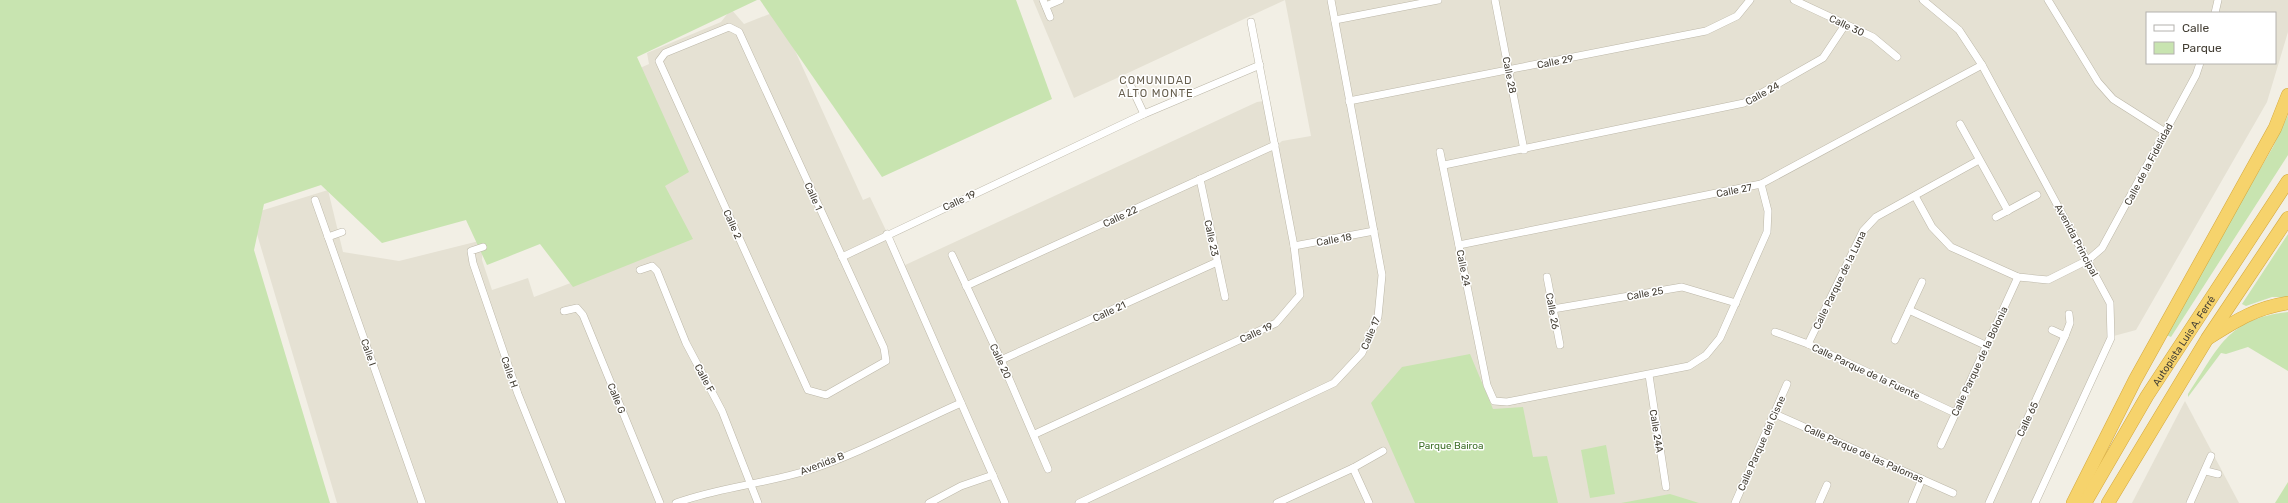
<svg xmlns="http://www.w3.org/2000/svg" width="2288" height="503" viewBox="0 0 2288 503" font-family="Rubik,sans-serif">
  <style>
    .residential { fill: #e5e1d3; fill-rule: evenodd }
    .green { fill: #c8e4b0 }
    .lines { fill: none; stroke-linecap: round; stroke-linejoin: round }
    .street-casing { stroke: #bcb7a8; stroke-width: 8 }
    .highway-casing { stroke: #d4a83d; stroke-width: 14 }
    .street { stroke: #fff; stroke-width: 7 }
    .highway { stroke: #f6d36c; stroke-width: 13 }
    .labels { text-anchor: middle; stroke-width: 3; stroke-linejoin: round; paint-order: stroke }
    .street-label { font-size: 10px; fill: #443f35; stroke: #fff }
    .park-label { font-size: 10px; fill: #41722c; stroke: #fff }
    .neighbourhood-label { font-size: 11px; letter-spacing: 1px; fill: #665e4d; stroke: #fff }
  </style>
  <rect width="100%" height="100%" fill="#f2efe5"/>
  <g class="residential">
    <polygon points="1033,0 1285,0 1074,98"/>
    <path d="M1285 0H2288V32L2267 102 2136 330 2110 337 2035 503H337L251 214 328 190 343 252 399 261 483 240 482 260 492 290 528 278 534 297 688 238 593 89 649 64 647 53 721 22 731 9 744 24 777 11 863 200 870 197 903 266 1257 102 1264 101 1273 149 1282 141 1311 136ZM2147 13H2275V63H2147Z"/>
    <polygon points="2185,401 2239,503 2132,503"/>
  </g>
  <g class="green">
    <polygon points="0,0 757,0 637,57 689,172 665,186 693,239 573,287 540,244 487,265 466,220 382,243 321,185 264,204 254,250 330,503 0,503"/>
    <polygon points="760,0 1016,0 1052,99 882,177"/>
    <polygon points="2288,115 2288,155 2171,337 2164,334 2273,147"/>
    <polygon points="2288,234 2288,297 2272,297 2246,306 2242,304"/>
    <path d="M2288 312V371L2248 347 2226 354 2221 353 2188 397V394C2219 348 2226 319 2288 312Z"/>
    <polygon points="1470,354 1493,409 1523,407 1533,457 1547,456 1558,503 1415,503 1371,403 1402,367"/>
    <polygon points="1606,445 1615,494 1590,498 1581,450"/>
    <polygon points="2288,482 2288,503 2275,503"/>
    <polygon points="1670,494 1699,503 1621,503"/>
  </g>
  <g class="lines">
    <defs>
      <g id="street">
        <polyline points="1043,0 1050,17"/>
        <polyline points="1495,0 1524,150"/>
        <polyline points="1794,0 1873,37 1897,57"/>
        <polyline points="1923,0 1959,30 1982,65 2110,303 2111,338 2035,503"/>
        <polyline points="2048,0 2098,82 2113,99 2165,132"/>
        <polyline points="1046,6 1060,0"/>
        <polyline points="2215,13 2218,0"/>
        <polyline points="1335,20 1438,0"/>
        <polygon points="729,27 739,32 884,348 886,361 826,395 808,390 659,61 665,53"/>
        <polyline points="1129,82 1144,114"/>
        <polyline points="1349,101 1706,31 1737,16 1750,0"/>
        <polyline points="1960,124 2008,211"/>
        <polyline points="1440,152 1487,385 1494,401 1507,402 1689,366 1706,355 1720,338 1767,232 1768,211 1761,184"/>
        <polyline points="1444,165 1744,103 1823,58 1845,25"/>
        <polyline points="1200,179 1225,297"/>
        <polyline points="1915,196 1932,227 1951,247 2018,277 2048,280 2088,260 2102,248 2196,75 2200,63"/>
        <polyline points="315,200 422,503"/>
        <polyline points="1996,217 2037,195"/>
        <polyline points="887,234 1005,503"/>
        <polyline points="328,237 342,232"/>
        <polyline points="1459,245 1761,184 1982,65"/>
        <polyline points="1294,246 1374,231"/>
        <polyline points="483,247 471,251 473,263 518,394 562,503"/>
        <polyline points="952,255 1001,360 1048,469"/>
        <polyline points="842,257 1144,114 1260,65"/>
        <polyline points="640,270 652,266 657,271 686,343 722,411 758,503"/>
        <polyline points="1547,277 1560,345"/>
        <polyline points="966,286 1275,145"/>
        <polyline points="1553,309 1682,287 1736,303"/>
        <polyline points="1909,310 1985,345"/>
        <polyline points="564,311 577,308 583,315 660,503"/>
        <polyline points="2052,330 2065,336"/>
        <polyline points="1775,332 1808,344 1955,413"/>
        <polyline points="1895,340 1922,282"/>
        <polyline points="1808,344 1863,231 1876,217 1979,160"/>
        <polyline points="1001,360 1217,262"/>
        <polyline points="1649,375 1666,487"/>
        <polyline points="1775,414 1953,493"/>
        <polyline points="1035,434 1276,323 1300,295 1294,246 1251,22"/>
        <polyline points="1941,445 2018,277"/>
        <polyline points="1353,468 1369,503"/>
        <polyline points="2206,471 2218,474"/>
        <path d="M676 503C719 487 765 484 809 470 861 453 911 425 961 403"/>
        <polyline points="929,503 961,486 993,475"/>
        <polyline points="1079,503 1334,383 1362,353 1378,317 1382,275 1331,0"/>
        <polyline points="1277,503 1353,468 1383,451"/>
        <polyline points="1735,503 1787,384"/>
        <polyline points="1819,503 1827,485"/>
        <polyline points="1912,503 1922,479"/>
        <polyline points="1989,503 2065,336 2070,323 2069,314"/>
        <polyline points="2190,503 2211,456"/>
      </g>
      <g id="highway">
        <path d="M2210 337C2237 320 2256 308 2288 303"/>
        <polyline points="2073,503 2135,380 2275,128 2288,95"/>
        <path id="s1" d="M2085 503 2147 396 2288 181"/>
        <polyline points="2108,503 2207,339 2288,218"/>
      </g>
    </defs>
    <use href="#street" class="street-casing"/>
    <use href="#highway" class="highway-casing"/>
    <use href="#street" class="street"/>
    <use href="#highway" class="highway"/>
  </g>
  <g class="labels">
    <g class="street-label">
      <text transform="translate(1847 25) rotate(25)" y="4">Calle 30</text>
      <text transform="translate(1555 61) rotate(-11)" y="4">Calle 29</text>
      <text transform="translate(1510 75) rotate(79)" y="4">Calle 28</text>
      <text transform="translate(1762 93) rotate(-29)" y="4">Calle 24</text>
      <text transform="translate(2148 164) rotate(-62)" y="4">Calle de la Fidelidad</text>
      <text transform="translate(1734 190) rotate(-11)" y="4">Calle 27</text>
      <text transform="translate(814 196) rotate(66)" y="4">Calle 1</text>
      <text transform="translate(959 200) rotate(-25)" y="4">Calle 19</text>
      <text transform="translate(1120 216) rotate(-25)" y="4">Calle 22</text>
      <text transform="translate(733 224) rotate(66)" y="4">Calle 2</text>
      <text transform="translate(1212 238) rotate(78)" y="4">Calle 23</text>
      <text transform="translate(1334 239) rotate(-10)" y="4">Calle 18</text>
      <text transform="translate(2077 240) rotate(62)" y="4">Avenida Principal</text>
      <text transform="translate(1464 268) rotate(79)" y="4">Calle 24</text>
      <text transform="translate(1839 280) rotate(-64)" y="4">Calle Parque de la Luna</text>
      <text transform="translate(1645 293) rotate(-10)" y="4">Calle 25</text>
      <text transform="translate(1109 311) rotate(-25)" y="4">Calle 21</text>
      <text transform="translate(1553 311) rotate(80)" y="4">Calle 26</text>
      <text transform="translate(1256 332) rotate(-25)" y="4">Calle 19</text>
      <text transform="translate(1370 333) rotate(-67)" y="4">Calle 17</text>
      <text dy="4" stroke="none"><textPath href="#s1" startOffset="190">Autopista Luis A. Ferré</textPath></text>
      <text transform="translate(369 352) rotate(71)" y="4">Calle I</text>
      <text transform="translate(1001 361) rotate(65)" y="4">Calle 20</text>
      <text transform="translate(1979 361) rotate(-65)" y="4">Calle Parque de la Bolonia</text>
      <text transform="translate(1866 371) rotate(25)" y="4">Calle Parque de la Fuente</text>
      <text transform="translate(510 372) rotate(71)" y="4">Calle H</text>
      <text transform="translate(705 378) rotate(62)" y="4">Calle F</text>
      <text transform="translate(617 398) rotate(68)" y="4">Calle G</text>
      <text transform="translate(2027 419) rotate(-65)" y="4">Calle 65</text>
      <text transform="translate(1657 431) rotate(81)" y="4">Calle 24A</text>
      <text transform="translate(1761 443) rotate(-66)" y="4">Calle Parque del Cisne</text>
      <text transform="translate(1864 453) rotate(24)" y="4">Calle Parque de las Palomas</text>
      <text transform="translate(822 463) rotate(-21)" y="4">Avenida B</text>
    </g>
    <g class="park-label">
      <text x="1451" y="449">Parque Bairoa</text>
    </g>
    <g class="neighbourhood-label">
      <text x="1156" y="84">COMUNIDAD<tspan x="1156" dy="13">ALTO MONTE</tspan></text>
    </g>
  </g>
  <rect x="2146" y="12" width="130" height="52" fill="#ffffff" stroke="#b4b2ae"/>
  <rect x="2154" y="25" width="20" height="6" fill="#ffffff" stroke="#b4b2ae"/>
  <text x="2182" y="32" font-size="12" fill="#443f35">Calle</text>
  <rect x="2154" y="42" width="20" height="12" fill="#c8e4b0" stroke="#b4b2ae"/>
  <text x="2182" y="52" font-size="12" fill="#443f35">Parque</text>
</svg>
